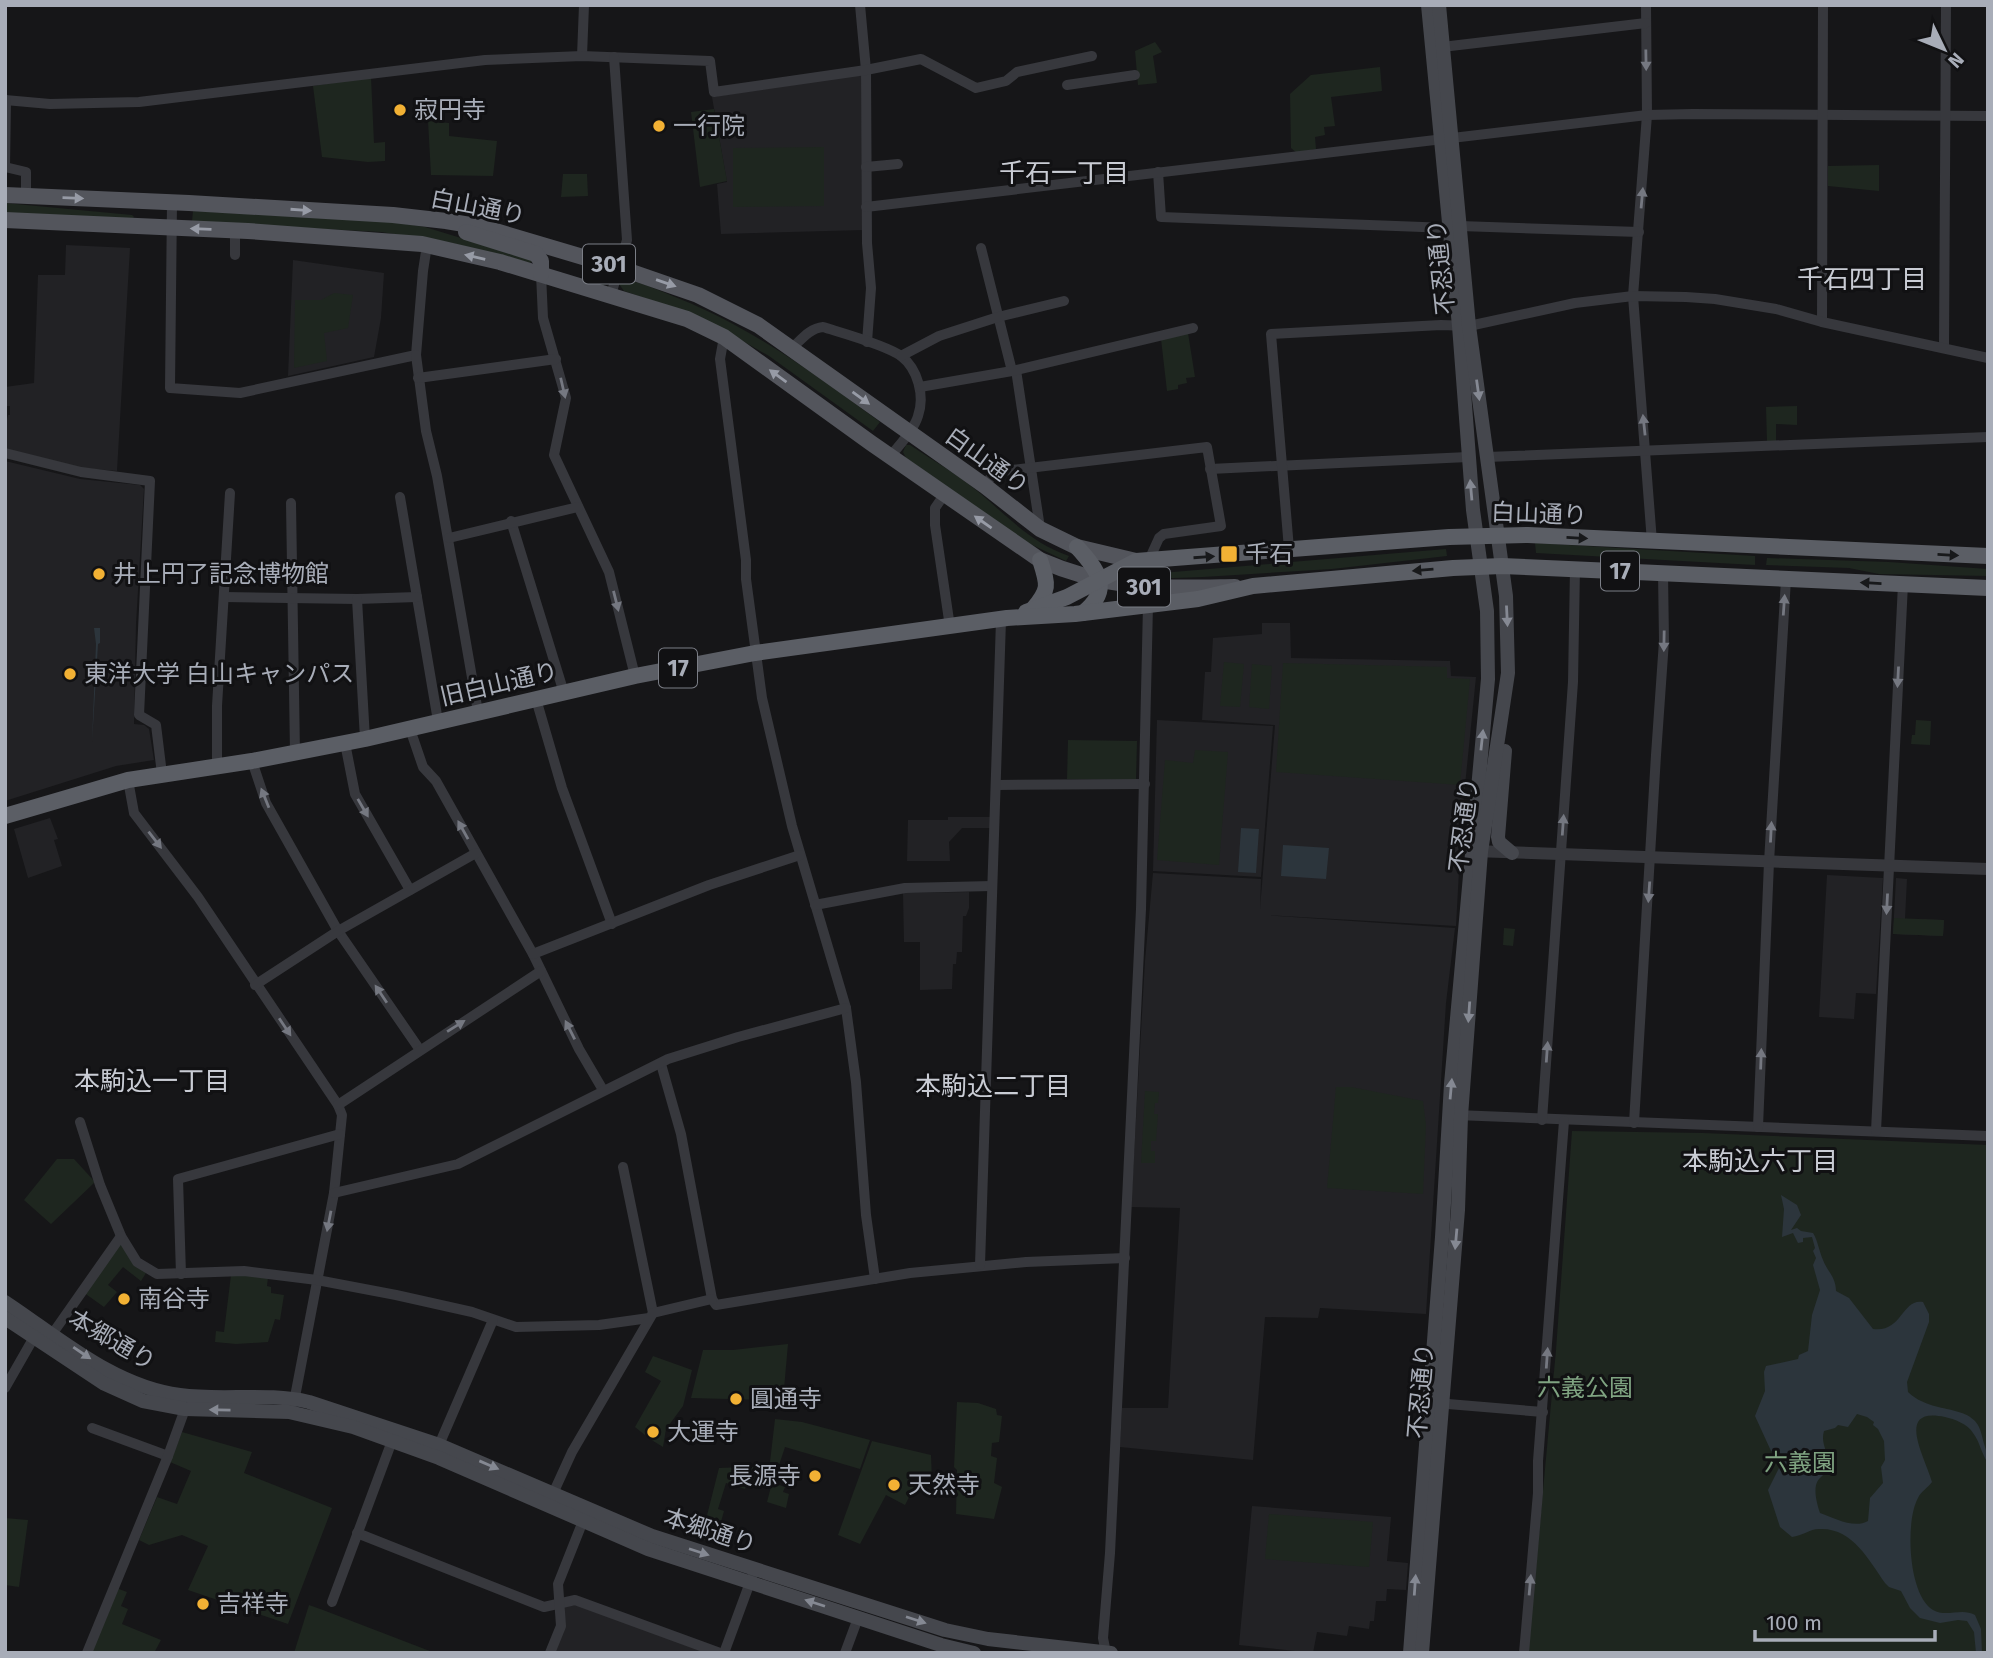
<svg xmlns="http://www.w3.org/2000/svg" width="1993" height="1658" viewBox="0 0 1993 1658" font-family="'Fira Sans','Noto Sans JP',sans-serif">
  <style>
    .built { fill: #222225 }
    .green { fill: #1e261f }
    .water { fill: #2c353c; fill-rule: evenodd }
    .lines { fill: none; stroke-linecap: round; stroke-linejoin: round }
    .minor { stroke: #37383d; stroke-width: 10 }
    .tertiary { stroke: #37383d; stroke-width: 12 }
    .secondary { stroke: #45474d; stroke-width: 14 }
    .primary { stroke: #53555c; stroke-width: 16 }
    .trunk { stroke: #5b5e65; stroke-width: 16 }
    .oneway { fill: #757881 }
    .oneway2 { fill: #979ba6 }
    .oneway3 { fill: #858993 }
    .oneway4 { fill: #18191b }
    .poi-dot { fill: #f2b134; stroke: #111113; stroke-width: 2.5 }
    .labels { text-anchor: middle; stroke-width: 6; stroke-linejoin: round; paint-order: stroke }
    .shield { fill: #111113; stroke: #7b7e86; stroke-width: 2 }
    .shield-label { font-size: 23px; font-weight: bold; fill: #a8adb8 }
    .poi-label { font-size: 24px; fill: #a8adb8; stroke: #111113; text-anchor: start }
    .street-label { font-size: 24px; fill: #a8adb8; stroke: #111113 }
    .park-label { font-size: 24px; fill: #7fa381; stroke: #111113 }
    .neighbourhood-label { font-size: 26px; fill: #c9ccd4; stroke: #111113 }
  </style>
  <rect width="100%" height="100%" fill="#161618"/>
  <g class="built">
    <polygon points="861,74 864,230 721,234 717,184 727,182 712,97"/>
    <polygon points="66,245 130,248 117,471 82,468 5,449 5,428 8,415 10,415 10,406 5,406 5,387 34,383 38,275 65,275"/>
    <polygon points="293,260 384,273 381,318 374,357 288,376"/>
    <polygon points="5,461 80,479 140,485 144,489 136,624 134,724 144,725 149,729 154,760 116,766 5,801"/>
    <polygon points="1262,623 1290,623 1291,658 1450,661 1451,676 1476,677 1462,815 1456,926 1264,915 1455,928 1446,1003 1426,1314 1320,1308 1318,1318 1265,1317 1253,1460 1120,1447 1122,1408 1168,1408 1180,1208 1131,1207 1145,961 1153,873 1261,879 1260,909 1275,725 1202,720 1205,672 1211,672 1213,638 1262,634"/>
    <polygon points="1157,720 1273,726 1261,877 1153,871"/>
    <polygon points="948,817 991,817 991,828 962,828 949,842 950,861 907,861 908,820 948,820"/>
    <polygon points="50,818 58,839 54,840 62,866 28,878 14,829"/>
    <polygon points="1827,875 1883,878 1876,994 1856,993 1854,1019 1819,1017"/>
    <polygon points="1896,878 1907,879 1905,919 1944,920 1943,936 1893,934"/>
    <polygon points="969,892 969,908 966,916 963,916 962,952 957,952 956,964 953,964 952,989 920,990 920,942 904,942 903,893"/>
    <polygon points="1252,1506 1391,1517 1387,1561 1408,1563 1406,1590 1387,1589 1386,1601 1376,1601 1374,1621 1370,1621 1369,1629 1349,1626 1347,1636 1317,1632 1313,1653 1239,1645"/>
    <polygon points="577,1605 707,1653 555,1653 565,1626 564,1606"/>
  </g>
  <g class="green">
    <polygon points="1155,42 1162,52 1153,56 1157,83 1138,85 1135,51"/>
    <polygon points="1380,67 1382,91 1331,97 1335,126 1324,127 1325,135 1315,137 1316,149 1297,153 1291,148 1290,94 1311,75"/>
    <polygon points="371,77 374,143 385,142 385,161 368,162 322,157 313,86"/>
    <polygon points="714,109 727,181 700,187 691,112"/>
    <polygon points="428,121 449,123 449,136 497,141 493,176 431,175"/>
    <polygon points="824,147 824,206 733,207 733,148"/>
    <polygon points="1879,165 1879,191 1828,186 1828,166"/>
    <polygon points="563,174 587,174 588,196 561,197"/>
    <polygon points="5,203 132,215 134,217 132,219 5,213"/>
    <polygon points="193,211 394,222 425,227 533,260 530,263 452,243 381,232 192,222"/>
    <polygon points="587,269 607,276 604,285 584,278"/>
    <path d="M624 280C643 282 662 292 680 299 754 329 816 375 880 422L873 431 769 356 734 336 668 306 624 291 619 284Z"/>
    <polygon points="334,293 353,295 348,328 324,333 327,361 294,368 295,300 321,300"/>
    <polygon points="1188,333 1195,377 1186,378 1187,383 1178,385 1178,389 1167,391 1161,339"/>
    <polygon points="1797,406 1797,425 1776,424 1776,441 1767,442 1766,407"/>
    <path d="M906 445H910C934 461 960 476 981 494 1010 519 1032 543 1069 556L1066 561 1026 542 906 458 903 452Z"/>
    <polygon points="1535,543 1755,556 1755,565 1536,553"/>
    <polygon points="1446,549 1447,556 1332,569 1203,577 1146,579 1125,576"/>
    <polygon points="1767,558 1889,562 1988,569 1988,576 1879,574 1849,568 1766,565"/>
    <polygon points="1224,662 1244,664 1240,707 1220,706"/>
    <polygon points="1283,663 1447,667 1447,678 1470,679 1460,785 1276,772"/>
    <polygon points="1252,664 1272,666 1269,709 1249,707"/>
    <polygon points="1916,720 1931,721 1930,745 1911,744 1912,735 1915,735"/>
    <polygon points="1068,740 1137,741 1136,780 1067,779"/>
    <polygon points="1195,750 1228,752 1219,865 1157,860 1165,760 1193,763"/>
    <polygon points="1894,918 1944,920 1943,936 1893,934"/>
    <polygon points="1504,928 1515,929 1513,946 1503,945"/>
    <polygon points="1336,1087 1351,1087 1423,1101 1426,1125 1423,1194 1327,1188"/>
    <polygon points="1145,1091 1159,1092 1158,1103 1155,1103 1154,1114 1158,1114 1156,1141 1151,1141 1151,1151 1155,1151 1155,1163 1141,1163"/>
    <polygon points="1572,1131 1703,1133 1988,1145 1988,1653 1528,1653 1556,1350"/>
    <polygon points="57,1159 74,1159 95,1182 51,1224 24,1200"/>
    <polygon points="120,1240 134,1261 146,1273 141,1281 123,1267 108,1285 117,1292 104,1307 83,1292"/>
    <polygon points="231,1275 268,1277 267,1286 271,1287 271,1293 284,1295 280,1320 275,1319 268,1342 236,1344 215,1342 216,1331 224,1332"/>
    <polygon points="788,1344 784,1389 767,1388 766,1400 691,1398 703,1350 733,1350"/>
    <polygon points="653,1356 692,1370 683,1406 666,1429 663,1447 650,1439 635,1427 661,1381 645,1372"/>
    <polygon points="957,1402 978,1403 996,1409 997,1415 1002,1416 999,1442 992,1443 991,1456 997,1458 994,1483 1002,1487 994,1519 956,1514 957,1470 954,1467"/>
    <polygon points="775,1419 802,1422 870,1440 860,1469 785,1447 773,1483 785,1487 783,1492 789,1494 786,1508 767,1502 777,1464 770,1462"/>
    <polygon points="182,1432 252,1452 244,1473 332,1508 288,1624 188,1590 208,1546 182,1535 149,1545 139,1540 157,1497 177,1504 191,1471 170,1462"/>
    <polygon points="872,1441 931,1455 932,1481 919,1478 905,1505 886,1495 860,1544 838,1535"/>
    <polygon points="773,1466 768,1485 749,1479 745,1489 726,1483 718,1509 724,1511 715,1543 701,1539 719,1468"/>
    <polygon points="1269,1514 1373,1522 1369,1567 1265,1559"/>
    <polygon points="5,1518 28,1520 19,1587 5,1585"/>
    <polygon points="116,1588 127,1592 121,1606 128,1609 122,1624 161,1640 154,1653 89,1653"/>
    <polygon points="309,1605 323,1610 435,1653 294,1653"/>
  </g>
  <g class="water">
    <polygon points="94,628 100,628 100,643 98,644 92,742 96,644"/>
    <polygon points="1241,828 1259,829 1256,873 1238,872"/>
    <polygon points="1283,845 1329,848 1326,879 1281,876"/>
    <path d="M1781 1195 1797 1205 1801 1215 1791 1230 1797 1228 1801 1231 1813 1233C1818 1241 1819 1251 1823 1260 1827 1271 1836 1277 1836 1291L1849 1298 1873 1329C1902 1333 1902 1298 1923 1302L1929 1314V1322L1907 1382 1908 1392C1934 1417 1976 1401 1982 1436 1984 1446 1988 1452 1988 1463 1981 1453 1980 1442 1973 1433 1968 1424 1954 1419 1945 1417 1894 1406 1925 1457 1932 1482 1928 1488 1921 1491 1918 1498 1905 1521 1908 1595 1933 1610 1947 1618 1961 1607 1975 1615L1981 1629 1982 1653H1976L1974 1632 1967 1621 1958 1620 1940 1623 1920 1618 1910 1608 1901 1591 1889 1587 1885 1583C1869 1560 1852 1527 1819 1529 1810 1529 1802 1536 1792 1537L1780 1527 1768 1490 1782 1462 1780 1456 1771 1451 1755 1416 1765 1391 1764 1372 1766 1366 1798 1359 1799 1355 1808 1351 1812 1315 1820 1290 1813 1265 1816 1258 1813 1251 1815 1248 1812 1237 1803 1238V1242L1798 1243 1793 1233 1782 1237 1784 1209ZM1857 1414 1867 1417 1874 1422 1873 1425 1878 1429 1884 1441 1885 1460 1881 1467 1883 1483 1870 1498 1868 1521C1854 1529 1834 1518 1820 1513 1817 1504 1812 1487 1819 1479 1824 1474 1827 1473 1828 1465 1829 1452 1820 1444 1824 1431L1835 1428 1838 1425 1848 1427Z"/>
  </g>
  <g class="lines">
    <g class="minor">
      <polyline points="860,5 866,70 867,243 871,288 867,342"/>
      <polyline points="1646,5 1647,115 1633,296 1652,542"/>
      <polyline points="1442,47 1646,23"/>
      <polyline points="582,56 584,5"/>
      <polyline points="1067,85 1135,75"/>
      <polyline points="5,100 50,104 139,102 485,60 582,56 710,61 714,92 866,70 921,59 976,88 1006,81 1017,72 1092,56"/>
      <polyline points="6,100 5,167 26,172 26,196"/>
      <polyline points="866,167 898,164"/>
      <polyline points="1158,172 1161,217 1449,228"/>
      <polyline points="172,202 170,388 240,393 416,355 423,271 427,245"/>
      <polyline points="866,207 1647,115 1693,114 1988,116"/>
      <polyline points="1460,226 1639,232"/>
      <polyline points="235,231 235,255"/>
      <polyline points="981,248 1012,371"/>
      <polyline points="541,274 543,318 566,398 554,455 609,572 635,676"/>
      <polyline points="611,295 627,240 614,57"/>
      <polyline points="1822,322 1823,5"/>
      <polyline points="724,337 720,359 746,560 746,579 762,698 792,826 846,1008 856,1082 866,1215 875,1279"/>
      <polyline points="1944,347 1946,5"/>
      <path d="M792 348C801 340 810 328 823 327 842 333 886 345 901 356 918 369 925 396 918 416 914 430 899 445 890 457"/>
      <polyline points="416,355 426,431 437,476 478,712"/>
      <polyline points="901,356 939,336 998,317 1064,301"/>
      <polyline points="1016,370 1040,528"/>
      <polyline points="418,378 556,359"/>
      <polyline points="920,387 1012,371 1193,328"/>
      <polyline points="5,453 81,472 150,481 139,715 156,725 162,774"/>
      <polyline points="1487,457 1988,437"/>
      <polyline points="1210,469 1468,457"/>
      <polyline points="985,486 994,472 1207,447 1221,526 1164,534 1159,538 1149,560"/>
      <polyline points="944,495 935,508 935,525 950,627"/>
      <polyline points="400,497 438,721"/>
      <polyline points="291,503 295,753"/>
      <polyline points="511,521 564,693"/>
      <polyline points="449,538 578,507"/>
      <polyline points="1289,549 1271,334 1441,325 1469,326 1575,303 1633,296 1686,297 1715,299 1776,309 1822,322 1988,358"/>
      <polyline points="224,597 357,599 417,597"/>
      <polyline points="357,599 365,739"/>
      <polyline points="536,699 562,788 612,924"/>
      <polyline points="410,729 423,767 436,781 533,954 579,1049 603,1090"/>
      <polyline points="345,743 355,794 410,890"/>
      <polyline points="252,761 266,803 338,931 420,1050"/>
      <polyline points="217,765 217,706 230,493"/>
      <polyline points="128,780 134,813 198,897 338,1105 342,1115 334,1193 294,1402"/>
      <polyline points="997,785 1145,784"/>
      <polyline points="815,905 905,888 992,886"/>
      <polyline points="533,954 709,885 800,855"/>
      <polyline points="255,985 338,931 476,853"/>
      <polyline points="661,1064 681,1134 712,1299 716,1305 910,1273 1026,1262 1125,1258"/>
      <polyline points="338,1105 541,971"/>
      <polyline points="1456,1115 1988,1136"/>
      <polyline points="1542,1120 1573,682 1575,568"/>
      <polyline points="80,1122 100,1185 121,1236 137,1262 157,1274 244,1271 317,1280 396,1295 472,1312 516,1327 599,1325 649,1318"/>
      <polyline points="1634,1123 1656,755 1664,641 1663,573"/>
      <polyline points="1758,1127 1769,862 1786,579"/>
      <polyline points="1876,1131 1903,584"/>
      <polyline points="623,1167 653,1313"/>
      <polyline points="334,1193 458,1164 668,1059 738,1037 846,1008"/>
      <polyline points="980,1265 1001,620"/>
      <polyline points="181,1274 178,1179 340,1134"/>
      <polyline points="53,1333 121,1236"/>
      <polyline points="5,1388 37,1332"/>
      <polyline points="1436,1403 1543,1412"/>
      <polyline points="92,1428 168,1456"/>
      <polyline points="439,1445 493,1320"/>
      <polyline points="551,1498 572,1452 653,1313 712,1299"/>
      <polyline points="357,1533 544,1607 575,1600 720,1653"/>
      <polyline points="332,1602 392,1441"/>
      <polyline points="87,1653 168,1456 185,1409"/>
      <polyline points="550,1653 561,1626 558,1584 583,1521"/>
      <polyline points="724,1653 752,1577"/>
      <polyline points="845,1653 858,1618"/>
      <polyline points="1106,1653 1103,1638 1110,1553 1141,909 1148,605"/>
      <polyline points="1524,1653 1538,1493 1538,1461 1564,1121"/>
    </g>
    <polyline class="tertiary" points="1474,851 1988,869"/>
    <g class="secondary">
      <polyline points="1505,751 1498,837 1499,842 1512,853"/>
      <path d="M5 1302C58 1337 114 1387 180 1395 223 1401 267 1392 309 1402L439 1445 652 1536 945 1630 988 1639 1111 1653"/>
      <polyline points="5,1318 103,1383 143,1401 185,1409 289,1412 353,1427 439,1458 648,1549 941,1645 974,1653"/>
      <polyline points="1410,1653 1442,1237 1451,1084 1488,679 1487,611 1473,510 1459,326 1428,5"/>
      <polyline points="1422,1653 1458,1210 1461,1116 1481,852 1508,673 1506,596 1469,326 1439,5"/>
    </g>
    <g class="primary">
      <polyline points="5,195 189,203 393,215 446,221 482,227 620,268 698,295 758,325 985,486 1040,529 1077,547 1136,561"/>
      <path d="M5 220 248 231 422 244 500 262 687 319 724 337 871 443 1040 560C1111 591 1160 588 1235 587"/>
      <polyline points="466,232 536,254 541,261 541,274"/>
    </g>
    <g class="trunk">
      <path d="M1077 547C1098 570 1113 589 1083 613"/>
      <path d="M1033 609C1050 589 1048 585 1040 560"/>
      <polyline points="1026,612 1067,597 1136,561 1449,537 1528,535 1988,556"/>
      <polyline points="5,816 128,780 252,761 365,739 635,676 755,653 1007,618 1075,614 1198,599 1253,586 1453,568 1502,566 1988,588"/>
    </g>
  </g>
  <defs><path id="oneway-solid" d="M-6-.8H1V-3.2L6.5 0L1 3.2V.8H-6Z" transform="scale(1.75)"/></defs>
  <g class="oneway">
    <use href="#oneway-solid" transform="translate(1646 60) rotate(89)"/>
    <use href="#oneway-solid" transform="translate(1642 198) rotate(-85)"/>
    <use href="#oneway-solid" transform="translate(563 388) rotate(77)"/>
    <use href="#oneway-solid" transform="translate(1644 425) rotate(-96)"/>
    <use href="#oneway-solid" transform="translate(616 601) rotate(76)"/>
    <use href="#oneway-solid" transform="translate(1784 605) rotate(-86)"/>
    <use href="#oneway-solid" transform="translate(1664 641) rotate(91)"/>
    <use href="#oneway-solid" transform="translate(1898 677) rotate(93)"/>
    <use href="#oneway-solid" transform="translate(265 798) rotate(-112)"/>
    <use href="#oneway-solid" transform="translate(363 808) rotate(60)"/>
    <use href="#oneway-solid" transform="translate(1563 825) rotate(-86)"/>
    <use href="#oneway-solid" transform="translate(463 830) rotate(-119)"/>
    <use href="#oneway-solid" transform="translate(1771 832) rotate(-87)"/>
    <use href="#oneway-solid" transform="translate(155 840) rotate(52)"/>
    <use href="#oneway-solid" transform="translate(1649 892) rotate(94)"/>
    <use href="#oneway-solid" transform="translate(1887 904) rotate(93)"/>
    <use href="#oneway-solid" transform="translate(381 994) rotate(-124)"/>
    <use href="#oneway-solid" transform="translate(456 1026) rotate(-32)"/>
    <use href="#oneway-solid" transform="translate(285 1027) rotate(56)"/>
    <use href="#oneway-solid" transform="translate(570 1030) rotate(-117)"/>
    <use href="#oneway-solid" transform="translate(1547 1052) rotate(-86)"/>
    <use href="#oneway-solid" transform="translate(1761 1059) rotate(-88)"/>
    <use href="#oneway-solid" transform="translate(329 1221) rotate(101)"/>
    <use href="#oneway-solid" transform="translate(1547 1358) rotate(-86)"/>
    <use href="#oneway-solid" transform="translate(1530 1585) rotate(-85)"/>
  </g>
  <g class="oneway2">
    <use href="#oneway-solid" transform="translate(73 198) rotate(2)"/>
    <use href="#oneway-solid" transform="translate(301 210) rotate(4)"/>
    <use href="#oneway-solid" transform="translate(201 229) rotate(-178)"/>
    <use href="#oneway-solid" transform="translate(475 257) rotate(-167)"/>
    <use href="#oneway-solid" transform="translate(666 283) rotate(19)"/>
    <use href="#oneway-solid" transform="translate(778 376) rotate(-144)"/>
    <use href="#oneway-solid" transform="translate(861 398) rotate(36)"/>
    <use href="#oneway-solid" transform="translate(983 522) rotate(-145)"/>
  </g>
  <g class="oneway3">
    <use href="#oneway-solid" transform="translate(1478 390) rotate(82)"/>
    <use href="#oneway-solid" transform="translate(1471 490) rotate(-95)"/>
    <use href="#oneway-solid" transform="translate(1507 616) rotate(87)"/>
    <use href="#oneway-solid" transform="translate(1482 740) rotate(-84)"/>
    <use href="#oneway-solid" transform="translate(1469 1012) rotate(94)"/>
    <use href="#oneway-solid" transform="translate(1451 1089) rotate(-85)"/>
    <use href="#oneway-solid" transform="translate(1456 1239) rotate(95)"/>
    <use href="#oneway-solid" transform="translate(82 1353) rotate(34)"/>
    <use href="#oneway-solid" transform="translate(220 1410) rotate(-179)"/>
    <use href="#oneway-solid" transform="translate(489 1465) rotate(23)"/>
    <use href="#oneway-solid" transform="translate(699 1552) rotate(18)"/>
    <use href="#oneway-solid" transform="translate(1415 1585) rotate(-86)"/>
    <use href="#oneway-solid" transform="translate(815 1603) rotate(-162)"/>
    <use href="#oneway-solid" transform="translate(916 1620) rotate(18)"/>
  </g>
  <g class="oneway4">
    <use href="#oneway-solid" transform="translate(1577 538) rotate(3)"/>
    <use href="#oneway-solid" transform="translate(1948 555) rotate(3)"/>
    <use href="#oneway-solid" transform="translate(1204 557) rotate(-4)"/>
    <use href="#oneway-solid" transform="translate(1423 570) rotate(175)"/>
    <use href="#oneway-solid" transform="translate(1871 583) rotate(-177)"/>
  </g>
  <g class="poi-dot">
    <circle cx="400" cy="110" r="7"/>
    <circle cx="659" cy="126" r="7"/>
    <rect x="1220" y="545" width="18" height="18" rx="3.5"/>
    <circle cx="99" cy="574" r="7"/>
    <circle cx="70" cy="674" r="7"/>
    <circle cx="124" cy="1299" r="7"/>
    <circle cx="736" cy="1399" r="7"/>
    <circle cx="653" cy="1432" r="7"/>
    <circle cx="815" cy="1476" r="7"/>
    <circle cx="894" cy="1485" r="7"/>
    <circle cx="203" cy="1604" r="7"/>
  </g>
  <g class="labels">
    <g class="shield">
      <rect x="583" y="244.5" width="52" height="39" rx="5"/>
      <rect x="1601" y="551.5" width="38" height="39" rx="5"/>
      <rect x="1118" y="567.5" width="52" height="39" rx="5"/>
      <rect x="659" y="648.5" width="38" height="39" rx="5"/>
    </g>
    <g class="shield-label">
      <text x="609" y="272">301</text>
      <text x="1620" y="579">17</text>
      <text x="1144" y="595">301</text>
      <text x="678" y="676">17</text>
    </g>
    <g class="poi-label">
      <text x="414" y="118">寂円寺</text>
      <text x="673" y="134">一行院</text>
      <text x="1245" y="562">千石</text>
      <text x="113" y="582">井上円了記念博物館</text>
      <text x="84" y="682">東洋大学 白山キャンパス</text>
      <text x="138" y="1307">南谷寺</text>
      <text x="750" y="1407">圓通寺</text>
      <text x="667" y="1440">大運寺</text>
      <text x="801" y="1484" text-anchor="end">長源寺</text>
      <text x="908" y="1493">天然寺</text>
      <text x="217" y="1612">吉祥寺</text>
    </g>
    <g class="street-label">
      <text transform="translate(478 207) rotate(11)" y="8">白山通り</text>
      <text transform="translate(1441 267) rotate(-96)" y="8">不忍通り</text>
      <text transform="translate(987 461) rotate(36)" y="8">白山通り</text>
      <text transform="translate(1539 514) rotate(2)" y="8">白山通り</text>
      <text transform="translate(499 684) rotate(-13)" y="8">旧白山通り</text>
      <text transform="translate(1464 825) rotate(-83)" y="8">不忍通り</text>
      <text transform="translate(112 1340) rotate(30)" y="8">本郷通り</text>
      <text transform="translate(1421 1391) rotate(-85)" y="8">不忍通り</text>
      <text transform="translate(710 1531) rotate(18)" y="8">本郷通り</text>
    </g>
    <g class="park-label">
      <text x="1585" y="1396">六義公園</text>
      <text x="1800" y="1471">六義園</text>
    </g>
    <g class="neighbourhood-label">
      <text x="1064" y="182">千石一丁目</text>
      <text x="1862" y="288">千石四丁目</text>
      <text x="152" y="1090">本駒込一丁目</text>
      <text x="993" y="1095">本駒込二丁目</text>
      <text x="1760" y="1170">本駒込六丁目</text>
    </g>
  </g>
  <rect width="1993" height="1658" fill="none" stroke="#a8adb8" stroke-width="14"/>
  <g transform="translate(1944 49) rotate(133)" stroke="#111113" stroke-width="5" paint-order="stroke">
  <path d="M0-5L12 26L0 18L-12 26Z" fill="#a8adb8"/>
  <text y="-10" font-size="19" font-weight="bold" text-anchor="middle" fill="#a8adb8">N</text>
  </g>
  <path d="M1755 1630v10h180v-10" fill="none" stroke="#a8adb8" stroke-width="3.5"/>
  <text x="1766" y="1630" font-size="21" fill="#a8adb8" stroke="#111113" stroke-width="5" paint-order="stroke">100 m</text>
</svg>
